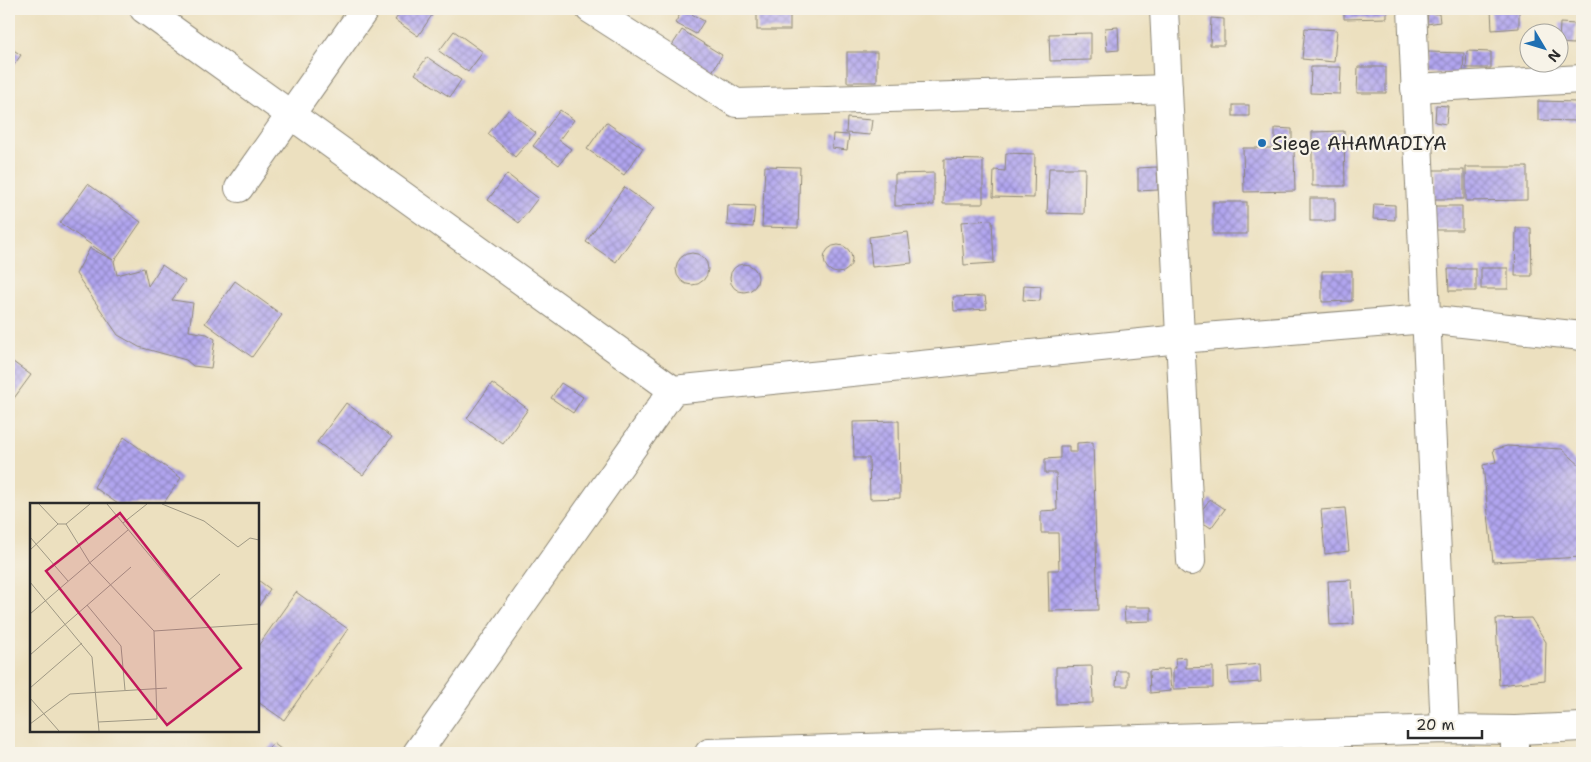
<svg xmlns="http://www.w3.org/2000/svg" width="1591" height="762" viewBox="0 0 1591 762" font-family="'Shantell Sans',sans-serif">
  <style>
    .building { fill: url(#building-cross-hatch) }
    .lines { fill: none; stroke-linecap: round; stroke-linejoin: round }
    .minor-casing { stroke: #8c8675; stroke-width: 30 }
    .minor { stroke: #fff; stroke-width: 28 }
    .poi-dot { fill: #1f6fb2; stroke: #f7f3e8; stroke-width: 2 }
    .labels { text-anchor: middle; stroke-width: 4.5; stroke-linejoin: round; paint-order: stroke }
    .poi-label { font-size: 19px; fill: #2b2b2b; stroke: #f7f3e8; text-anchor: start }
    .inset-road { fill: none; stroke: #9f9884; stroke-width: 1 }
    .view { fill: #c2185b; fill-opacity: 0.15; stroke: #c2185b; stroke-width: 2.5 }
    .inset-edge { fill: none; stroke: #2b2b2b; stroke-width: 2.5 }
  </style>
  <defs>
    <pattern id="building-cross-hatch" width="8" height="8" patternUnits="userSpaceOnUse" patternTransform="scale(1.25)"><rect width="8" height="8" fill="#b1a5ef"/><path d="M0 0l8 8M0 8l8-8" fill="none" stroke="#9087c2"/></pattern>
  </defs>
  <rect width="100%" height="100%" fill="#f7f3e8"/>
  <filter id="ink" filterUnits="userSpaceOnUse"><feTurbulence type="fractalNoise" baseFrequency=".02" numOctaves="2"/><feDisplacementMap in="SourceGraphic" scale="10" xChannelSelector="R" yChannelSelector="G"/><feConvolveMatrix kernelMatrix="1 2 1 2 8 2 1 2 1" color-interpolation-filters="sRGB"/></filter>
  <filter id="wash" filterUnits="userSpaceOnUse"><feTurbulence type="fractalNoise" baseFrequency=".0096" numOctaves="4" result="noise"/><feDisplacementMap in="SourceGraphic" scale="20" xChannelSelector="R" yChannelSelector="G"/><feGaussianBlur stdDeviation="1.12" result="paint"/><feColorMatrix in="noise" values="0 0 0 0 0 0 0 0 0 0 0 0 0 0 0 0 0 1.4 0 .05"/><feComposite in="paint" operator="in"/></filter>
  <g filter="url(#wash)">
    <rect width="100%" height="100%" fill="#ece0bf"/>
    <g id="blocks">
      <g class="building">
        <polygon points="403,9 436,9 418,36 395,20"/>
        <polygon points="683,9 704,21 696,34 675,23"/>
        <rect x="757" y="9" width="33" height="21"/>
        <polygon points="1344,9 1387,9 1387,18 1344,19"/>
        <polygon points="1491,9 1519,9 1519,28 1492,30"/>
        <polygon points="1428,13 1439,14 1440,22 1427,24"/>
        <polygon points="1211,18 1224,19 1224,45 1210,45"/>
        <polygon points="1560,23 1576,24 1574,44 1559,43"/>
        <polygon points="1118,27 1119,50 1107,51 1105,28"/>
        <polygon points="1305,28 1337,30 1334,62 1302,59"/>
        <polygon points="682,30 722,55 712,72 671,47"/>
        <polygon points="454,31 483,52 468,72 439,51"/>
        <polygon points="1091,33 1091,60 1050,61 1049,34"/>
        <polygon points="9,47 21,55 9,72"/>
        <polygon points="1467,51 1491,52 1491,68 1466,68"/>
        <rect x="847" y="52" width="30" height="30"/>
        <polygon points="1428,52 1464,53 1463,74 1428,73"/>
        <polygon points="427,57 461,80 450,97 415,74"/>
        <polygon points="1311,67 1341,67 1340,94 1310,93"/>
        <polygon points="1358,67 1386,67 1386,93 1357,93"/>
        <polygon points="1538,101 1577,102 1577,121 1538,120"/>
        <rect x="1233" y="105" width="16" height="11"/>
        <polygon points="1436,105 1448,106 1446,124 1435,122"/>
        <polygon points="508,110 536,133 515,157 488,134"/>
        <polygon points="560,110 574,120 559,140 571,149 559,165 533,146"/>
        <polygon points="847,118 872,120 870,135 846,133"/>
        <polygon points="606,122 643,148 624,175 587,149"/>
        <polygon points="1275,128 1292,129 1292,146 1275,146"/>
        <polygon points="1344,131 1345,186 1312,186 1312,132"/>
        <polygon points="833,134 849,135 847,150 832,148"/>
        <polygon points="1243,148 1294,148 1295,191 1244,192"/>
        <polygon points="1006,153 1035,154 1034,198 993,197 994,170 1005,171"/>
        <polygon points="944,159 983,160 983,204 943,204"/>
        <polygon points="765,166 800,167 798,228 762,227"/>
        <polygon points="1157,167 1158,190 1138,191 1138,168"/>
        <polygon points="1466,167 1527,167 1527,200 1466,201"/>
        <polygon points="1049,168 1085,168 1084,214 1047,213"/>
        <rect x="1433" y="170" width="31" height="29"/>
        <polygon points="934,173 934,205 895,206 895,174"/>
        <polygon points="507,174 538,198 519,223 488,200"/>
        <polygon points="88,184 141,222 114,261 117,275 144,268 148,286 162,265 185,281 172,300 193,303 189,331 207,334 215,339 211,368 193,366 186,360 139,347 118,335 76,274 90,248 113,260 60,223"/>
        <polygon points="624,187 654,208 616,262 586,242"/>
        <rect x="1310" y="198" width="25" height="23"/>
        <rect x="1213" y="202" width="34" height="32"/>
        <polygon points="1374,204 1395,205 1395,220 1373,219"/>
        <polygon points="728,205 755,206 753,227 727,225"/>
        <polygon points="1433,206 1462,206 1462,230 1432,230"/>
        <polygon points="992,220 994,263 964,265 961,222"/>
        <polygon points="1516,228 1531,228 1532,276 1515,276"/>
        <polygon points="908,232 912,263 872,267 869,237"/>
        <circle cx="838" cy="259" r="14"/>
        <circle cx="692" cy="269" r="16"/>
        <circle cx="744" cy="278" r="14"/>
        <rect x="1481" y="268" width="27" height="21"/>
        <polygon points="1448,269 1476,269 1476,291 1449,291"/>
        <polygon points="1322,271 1352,271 1352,301 1322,302"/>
        <polygon points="235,281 282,315 252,357 205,323"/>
        <polygon points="1024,285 1041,286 1040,301 1023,300"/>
        <polygon points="985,296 987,309 954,311 953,297"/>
        <polygon points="9,359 31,375 9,405"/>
        <polygon points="492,383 528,409 503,444 467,418"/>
        <polygon points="561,383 583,397 573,413 551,398"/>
        <polygon points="346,403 392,437 363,475 317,442"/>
        <polygon points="899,421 900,498 870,499 869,458 854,458 853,422"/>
        <polygon points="124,437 181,478 163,504 118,504 94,487"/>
        <polygon points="1093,442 1098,610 1049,611 1048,570 1059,570 1058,533 1041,533 1041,511 1057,510 1056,473 1045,473 1045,459 1060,458 1060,446 1069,446 1069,452 1077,452 1077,443"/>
        <polygon points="1507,446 1562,449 1582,467 1582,557 1493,562 1483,465 1496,462 1493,450"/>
        <polygon points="1210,499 1225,509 1211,528 1196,518"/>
        <polygon points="1345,508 1349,551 1325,554 1321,510"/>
        <polygon points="258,580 270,589 258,607"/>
        <polygon points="1352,580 1354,624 1330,625 1328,581"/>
        <polygon points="296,592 348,629 284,720 258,702 258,646"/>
        <polygon points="1124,607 1151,607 1151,621 1125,622"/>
        <polygon points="1531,618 1546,642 1545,680 1499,685 1496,619"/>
        <polygon points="1186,657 1186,668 1213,667 1213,688 1173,689 1173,668 1176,668 1175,658"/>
        <polygon points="1260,664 1261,682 1229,684 1228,667"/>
        <polygon points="1092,666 1093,703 1056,704 1056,667"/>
        <polygon points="1169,669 1171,691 1150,693 1149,671"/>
        <polygon points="1117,671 1128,671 1128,686 1116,686"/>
        <polygon points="273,743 286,753 265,753"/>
      </g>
    </g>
  </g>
  <g filter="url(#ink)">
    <use href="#blocks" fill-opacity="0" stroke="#8c8675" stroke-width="1"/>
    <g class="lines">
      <defs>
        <g id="minor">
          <polyline points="144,9 673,390 1180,339 1426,319 1582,336"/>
          <polyline points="590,9 736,103 1168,89"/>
          <polyline points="1164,9 1191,561"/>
          <polyline points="1412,9 1445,729"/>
          <polyline points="1415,88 1582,79"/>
          <polyline points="239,188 365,9"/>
          <polyline points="1515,730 1515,753"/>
          <polyline points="417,753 673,390"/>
          <polyline points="709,753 1445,729 1515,730 1582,727"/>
        </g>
      </defs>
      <use href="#minor" class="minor-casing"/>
      <use href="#minor" class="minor"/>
    </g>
  </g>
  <circle class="poi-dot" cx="1262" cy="143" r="5"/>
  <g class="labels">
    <g class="poi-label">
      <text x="1272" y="150">Siege AHAMADIYA</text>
    </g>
  </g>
  <g transform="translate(30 503)">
    <rect width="229" height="229" fill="#ece0bf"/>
    <path class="inset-road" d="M9 1 28 21M77 1 180 125M132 1 174 18 208 44 220 35 229 37M93 20 117 1M36 21 60 60 124 128 127 216 68 219M0 34 38 78M0 47 28 21H36L60 1M0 79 62 154 69 228M158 98 190 71M57 102 91 143 95 187M0 111 98 27M124 128 229 121M0 152 101 64M0 185 52 140M0 195 29 228M0 221 40 191 137 185"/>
    <path class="view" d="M90 10 211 165 137 222 16 68Z"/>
    <rect width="229" height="229" class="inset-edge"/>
  </g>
  <rect width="1591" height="762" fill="none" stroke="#f7f3e8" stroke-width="30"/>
  <g transform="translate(1544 48) rotate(128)"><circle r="24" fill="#f7f3e8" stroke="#a5a39c"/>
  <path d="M0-4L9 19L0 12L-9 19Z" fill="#1f6fb2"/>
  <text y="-8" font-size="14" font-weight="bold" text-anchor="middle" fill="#2b2b2b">N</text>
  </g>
  <path d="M1408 730v8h74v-8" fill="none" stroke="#2b2b2b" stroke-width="2.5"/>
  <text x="1416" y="730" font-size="15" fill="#2b2b2b" stroke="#f7f3e8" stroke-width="4" paint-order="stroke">20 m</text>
</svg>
